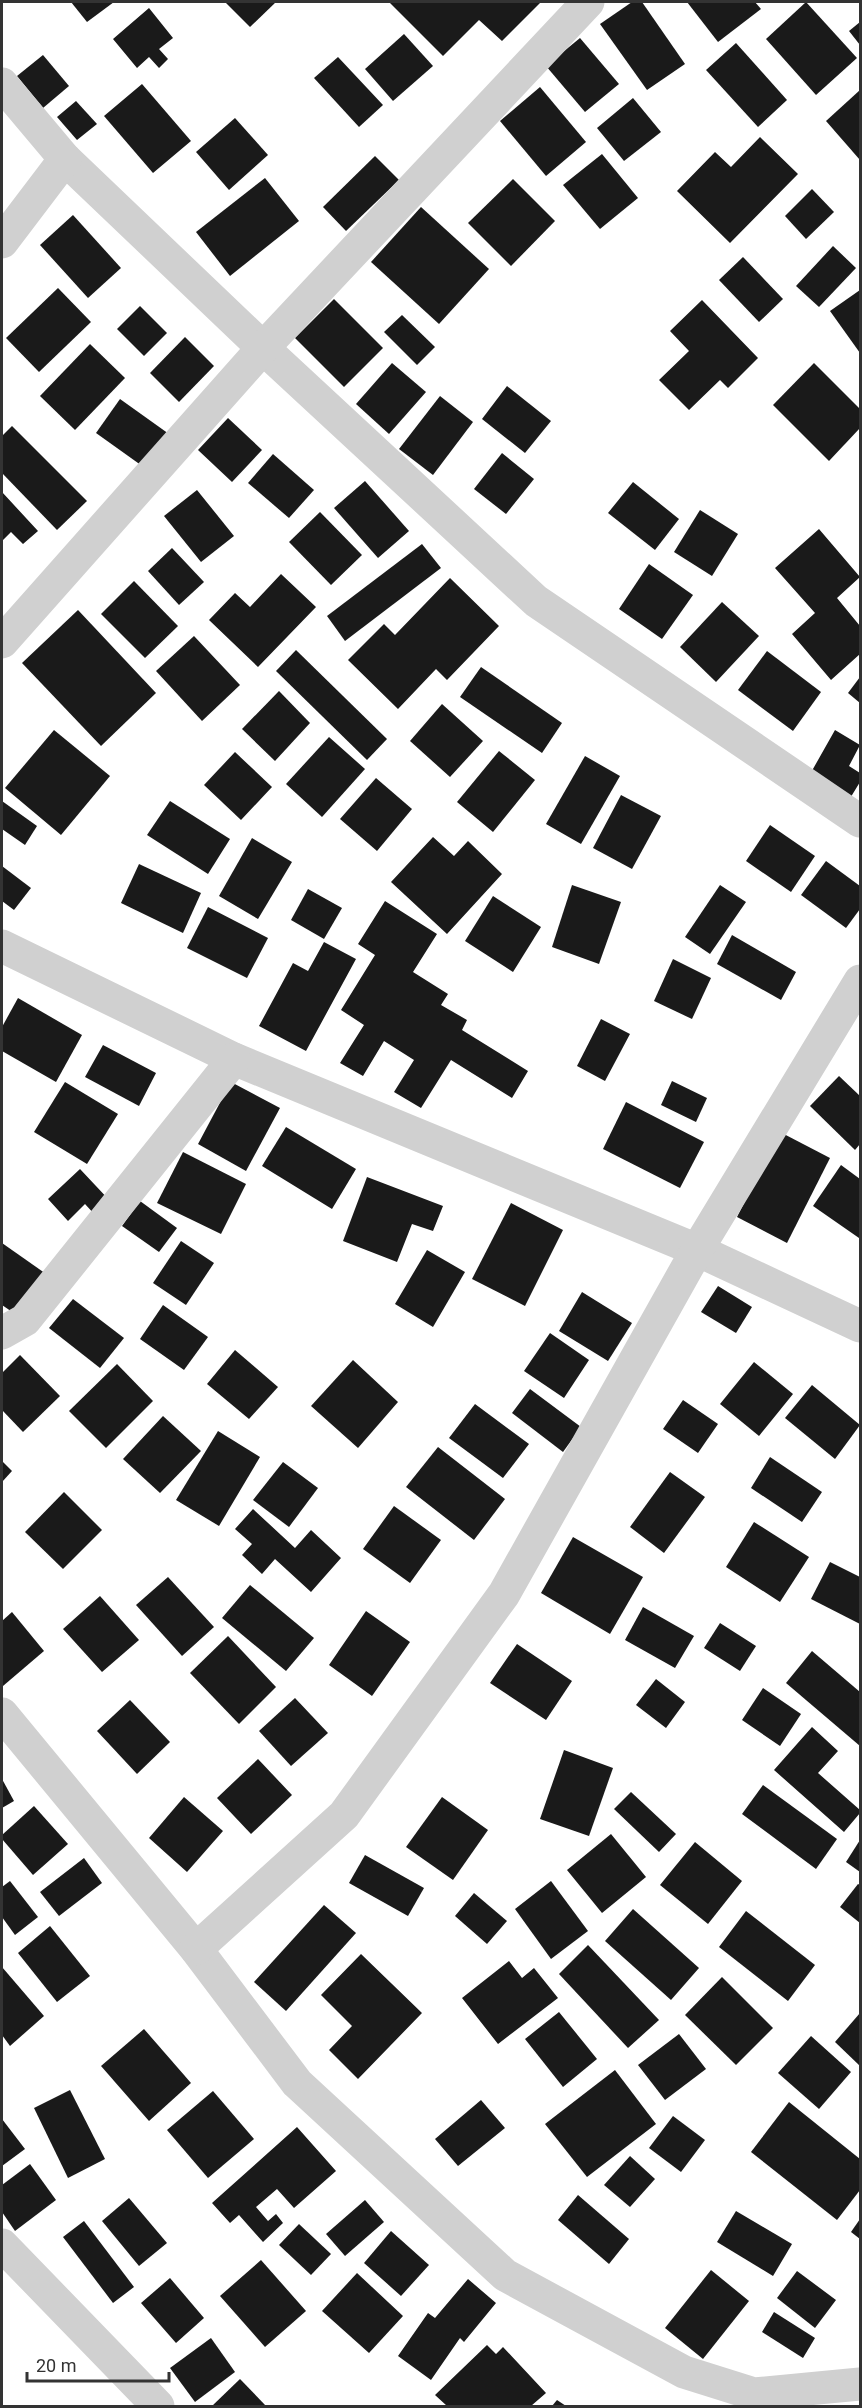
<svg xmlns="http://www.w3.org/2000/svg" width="862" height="2408" viewBox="0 0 862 2408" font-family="Roboto,sans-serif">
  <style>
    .building { fill: #1a1a1a }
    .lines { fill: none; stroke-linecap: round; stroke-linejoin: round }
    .minor { stroke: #d0d0d0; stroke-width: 33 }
  </style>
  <rect width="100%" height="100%" fill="#fff"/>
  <g class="building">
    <polygon points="71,2 114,2 87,22"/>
    <polygon points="225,2 276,2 250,27"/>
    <polygon points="391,2 541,2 502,41 479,20 443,56 390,3"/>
    <polygon points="632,2 642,2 685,64 647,90 600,24"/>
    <polygon points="687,2 755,2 761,9 718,42"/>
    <polygon points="806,2 857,58 816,95 766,39"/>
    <polygon points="149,8 173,38 159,49 168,59 159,68 149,57 137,68 113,39"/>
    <polygon points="860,22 860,45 849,31"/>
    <polygon points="404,34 433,66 393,101 365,69"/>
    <polygon points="580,38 619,84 585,112 546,66"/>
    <polygon points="736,43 787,100 758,127 706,70"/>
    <polygon points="43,55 69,86 43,108 17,76"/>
    <polygon points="338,57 383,105 359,127 314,78"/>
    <polygon points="142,84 191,141 153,173 104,116"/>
    <polygon points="540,87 586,142 546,176 500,121"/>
    <polygon points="860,90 860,160 826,121"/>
    <polygon points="633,98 661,132 624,161 597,128"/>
    <polygon points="76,101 97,124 77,140 57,117"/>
    <polygon points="235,118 268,155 229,190 196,152"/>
    <polygon points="760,137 798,174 730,243 677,191 715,152 731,167"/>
    <polygon points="602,154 638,198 600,229 563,185"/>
    <polygon points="375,156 399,180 346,231 323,207"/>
    <polygon points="265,178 299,221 230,276 196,232"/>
    <polygon points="513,179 555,221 511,266 468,223"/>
    <polygon points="812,189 834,212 806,239 785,216"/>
    <polygon points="421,207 489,269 439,324 371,262"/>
    <polygon points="73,215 121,268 88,298 40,245"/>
    <polygon points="833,246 856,268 819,307 796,286"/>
    <polygon points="743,257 783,299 759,322 719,280"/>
    <polygon points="58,288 91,322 39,372 6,338"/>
    <polygon points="860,290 860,353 830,311"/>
    <polygon points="334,299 383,348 344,387 295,338"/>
    <polygon points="702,300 758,358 728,388 720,380 689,410 659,380 689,351 670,331"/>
    <polygon points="140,306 167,333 144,356 117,329"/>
    <polygon points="402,315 435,347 417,365 384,332"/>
    <polygon points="185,337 214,366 179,402 150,373"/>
    <polygon points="90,344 125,378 75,430 40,396"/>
    <polygon points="392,363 426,392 389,434 356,404"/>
    <polygon points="814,363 860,409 860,428 829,461 773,405"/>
    <polygon points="507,386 551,421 525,453 482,419"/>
    <polygon points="440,396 473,422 433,475 399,449"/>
    <polygon points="120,399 169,434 145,468 96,433"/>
    <polygon points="228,418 262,450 232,482 198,450"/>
    <polygon points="12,426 87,501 57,530 2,473 2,436"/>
    <polygon points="502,453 534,479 506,514 474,489"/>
    <polygon points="273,454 314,490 289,518 248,483"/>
    <polygon points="365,481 409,531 378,558 334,508"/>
    <polygon points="633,482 679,519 655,550 608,513"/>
    <polygon points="197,490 234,536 201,562 164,516"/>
    <polygon points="2,492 38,531 23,544 11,532 2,541"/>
    <polygon points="700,510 738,534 712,576 674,552"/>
    <polygon points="320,512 362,555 331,585 289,542"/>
    <polygon points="819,529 860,577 837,598 860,626 860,654 831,680 792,634 815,613 775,568"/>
    <polygon points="422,544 441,568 345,641 327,616"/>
    <polygon points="172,548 204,582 179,605 148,571"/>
    <polygon points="649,564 693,595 662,639 619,609"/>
    <polygon points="281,574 316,607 258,667 209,620 235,593 250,607"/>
    <polygon points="450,578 499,626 447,680 436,669 398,709 348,660 384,624 395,635"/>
    <polygon points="134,581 178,626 145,658 101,614"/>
    <polygon points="722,602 759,636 716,682 680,647"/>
    <polygon points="78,610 156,693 101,746 22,663"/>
    <polygon points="194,636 240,685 202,721 156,671"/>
    <polygon points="296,650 387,739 367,760 276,671"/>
    <polygon points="767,651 821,692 793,731 738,690"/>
    <polygon points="481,667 562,723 542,753 460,697"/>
    <polygon points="860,677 860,703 848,693"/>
    <polygon points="279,691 310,723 275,761 242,729"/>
    <polygon points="442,704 483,741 450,777 410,741"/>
    <polygon points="54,730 110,776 61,835 5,788"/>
    <polygon points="835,730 860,745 849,766 860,773 860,782 849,800 809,776"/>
    <polygon points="329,737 365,769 322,817 286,784"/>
    <polygon points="499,751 535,780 493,832 457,802"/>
    <polygon points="235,752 272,787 241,820 204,785"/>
    <polygon points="585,756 620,776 581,844 546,824"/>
    <polygon points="376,778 412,809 377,851 340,819"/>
    <polygon points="621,795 661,816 632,869 593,848"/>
    <polygon points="2,801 37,826 25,845 2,829"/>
    <polygon points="170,801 230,839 208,874 147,835"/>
    <polygon points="770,825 815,856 791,892 746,861"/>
    <polygon points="433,837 454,856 468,841 502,874 447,934 391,882"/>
    <polygon points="252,838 292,862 258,919 219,896"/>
    <polygon points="826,861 860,886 860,909 846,928 801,895"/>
    <polygon points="139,864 201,893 183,933 121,903"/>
    <polygon points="2,866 31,888 14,910 2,901"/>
    <polygon points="572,885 621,902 599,964 552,947"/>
    <polygon points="720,885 746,902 710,954 685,937"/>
    <polygon points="308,889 342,908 324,939 291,920"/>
    <polygon points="493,896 541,927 513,972 465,941"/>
    <polygon points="385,901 437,934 413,972 448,994 441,1005 467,1020 462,1030 528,1071 512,1098 451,1060 421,1108 394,1092 414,1060 384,1041 363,1076 340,1063 364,1025 341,1010 375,955 358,944"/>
    <polygon points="208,907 268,938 247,978 187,948"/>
    <polygon points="732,935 796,972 781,1000 717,964"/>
    <polygon points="324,942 356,959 306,1051 259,1026 293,963 308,971"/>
    <polygon points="673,959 711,978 692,1019 654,1001"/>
    <polygon points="18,998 82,1035 56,1082 2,1051 2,1027"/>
    <polygon points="601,1019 630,1034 605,1081 577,1066"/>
    <polygon points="103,1045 156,1073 139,1106 85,1077"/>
    <polygon points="839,1076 860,1096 860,1144 855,1150 810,1106"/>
    <polygon points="672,1081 707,1098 696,1122 661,1105"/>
    <polygon points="65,1082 118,1114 87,1164 34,1132"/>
    <polygon points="231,1082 280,1108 246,1171 198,1144"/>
    <polygon points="626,1102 704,1142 680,1188 603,1149"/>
    <polygon points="286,1127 356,1169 332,1209 262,1166"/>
    <polygon points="780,1132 830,1158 787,1243 737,1217"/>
    <polygon points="183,1152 246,1184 221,1234 157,1203"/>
    <polygon points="841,1165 860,1179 860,1235 859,1238 813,1206"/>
    <polygon points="80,1169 111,1202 96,1216 85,1204 68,1221 48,1199"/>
    <polygon points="367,1177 443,1206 433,1231 412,1224 397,1262 343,1241"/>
    <polygon points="140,1201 177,1228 159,1252 122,1226"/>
    <polygon points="511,1203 563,1230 525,1306 472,1279"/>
    <polygon points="181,1241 214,1263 186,1305 153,1283"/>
    <polygon points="2,1243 49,1276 21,1318 2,1305"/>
    <polygon points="427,1250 465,1272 433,1327 395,1304"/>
    <polygon points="718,1286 752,1307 736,1333 701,1312"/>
    <polygon points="582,1292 632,1323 608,1361 559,1331"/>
    <polygon points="73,1299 124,1338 100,1368 49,1328"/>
    <polygon points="163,1305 208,1337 184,1370 140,1339"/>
    <polygon points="550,1333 589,1360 564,1398 524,1371"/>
    <polygon points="235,1350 278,1387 249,1419 207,1384"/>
    <polygon points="20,1355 60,1396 23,1432 2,1410 2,1373"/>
    <polygon points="353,1360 398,1402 358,1448 311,1406"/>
    <polygon points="754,1362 793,1394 759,1436 720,1404"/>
    <polygon points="117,1364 153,1401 106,1448 69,1411"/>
    <polygon points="812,1385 860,1425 835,1459 785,1418"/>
    <polygon points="530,1389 581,1427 563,1452 512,1413"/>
    <polygon points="683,1400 718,1424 698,1453 663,1429"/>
    <polygon points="475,1404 529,1444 503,1478 449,1438"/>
    <polygon points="163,1416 201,1451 160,1493 123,1459"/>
    <polygon points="218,1431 260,1457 219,1526 176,1500"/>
    <polygon points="438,1447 505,1499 474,1540 406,1487"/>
    <polygon points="770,1457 822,1492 802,1522 751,1488"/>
    <polygon points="2,1461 12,1471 2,1482"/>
    <polygon points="283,1462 318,1488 289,1527 253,1500"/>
    <polygon points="670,1472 705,1497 664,1553 630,1527"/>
    <polygon points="64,1492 102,1530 63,1569 25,1532"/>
    <polygon points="394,1506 441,1540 410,1583 363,1549"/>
    <polygon points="253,1509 295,1548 311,1530 341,1558 311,1592 275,1559 262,1574 242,1555 252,1544 235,1529"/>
    <polygon points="754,1522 809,1557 780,1602 726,1567"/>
    <polygon points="573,1537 643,1577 610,1634 541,1593"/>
    <polygon points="830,1562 860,1577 860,1624 811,1599"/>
    <polygon points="168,1577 214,1627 182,1656 136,1605"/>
    <polygon points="250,1585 314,1638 286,1671 222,1618"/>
    <polygon points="100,1596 139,1640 102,1672 63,1629"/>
    <polygon points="643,1607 694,1636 675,1668 625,1640"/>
    <polygon points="366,1611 410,1642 372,1696 329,1665"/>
    <polygon points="12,1612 44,1651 3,1686 2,1621"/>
    <polygon points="720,1623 756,1646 740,1671 704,1648"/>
    <polygon points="228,1636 276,1687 239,1724 190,1673"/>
    <polygon points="517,1644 572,1681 546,1720 490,1683"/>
    <polygon points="812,1651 860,1692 860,1746 786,1683"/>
    <polygon points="656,1679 685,1702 666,1728 636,1705"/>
    <polygon points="763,1688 801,1714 780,1746 742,1720"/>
    <polygon points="295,1698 328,1733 291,1766 259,1731"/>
    <polygon points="130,1700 170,1742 137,1774 97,1731"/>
    <polygon points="812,1727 838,1751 818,1773 860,1810 860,1813 844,1832 774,1770"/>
    <polygon points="564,1750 613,1768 589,1836 540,1819"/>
    <polygon points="258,1759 292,1795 251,1834 217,1798"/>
    <polygon points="2,1779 14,1801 2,1808"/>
    <polygon points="763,1785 837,1839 816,1869 742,1814"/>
    <polygon points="631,1792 676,1834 659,1852 614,1809"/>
    <polygon points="184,1797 223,1831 187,1872 149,1838"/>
    <polygon points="442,1797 488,1830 453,1880 406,1847"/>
    <polygon points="34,1806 68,1844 33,1875 2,1839 2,1835"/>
    <polygon points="611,1834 646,1877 602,1913 567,1870"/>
    <polygon points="860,1840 860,1872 846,1862"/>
    <polygon points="695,1842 742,1881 708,1924 660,1885"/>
    <polygon points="365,1855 424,1888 408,1916 349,1883"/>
    <polygon points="84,1858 102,1883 59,1916 40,1892"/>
    <polygon points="10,1881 38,1917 15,1935 2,1917 2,1887"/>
    <polygon points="551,1881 588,1931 551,1959 515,1909"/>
    <polygon points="858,1884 860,1885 860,1923 840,1907"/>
    <polygon points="474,1893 507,1921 487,1944 455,1916"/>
    <polygon points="324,1905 356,1933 286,2011 254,1982"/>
    <polygon points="633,1909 699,1968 671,2000 605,1941"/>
    <polygon points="746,1911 815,1965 788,2001 719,1947"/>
    <polygon points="50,1926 90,1976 57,2002 18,1953"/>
    <polygon points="588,1945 659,2020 628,2048 559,1974"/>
    <polygon points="361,1954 422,2013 358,2079 329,2050 352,2026 321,1995"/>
    <polygon points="509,1961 522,1978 534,1968 558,1998 498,2044 462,1998"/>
    <polygon points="2,1967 44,2016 10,2046 2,2035"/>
    <polygon points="722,1977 773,2028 736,2065 685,2015"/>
    <polygon points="559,2012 597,2059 563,2087 525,2039"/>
    <polygon points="860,2013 860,2066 835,2042"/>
    <polygon points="144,2029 191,2083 149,2121 101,2066"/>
    <polygon points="679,2034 706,2069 665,2100 638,2065"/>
    <polygon points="811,2036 851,2072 819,2109 778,2073"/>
    <polygon points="615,2070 656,2124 587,2177 545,2124"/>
    <polygon points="70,2090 105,2159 68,2178 34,2108"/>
    <polygon points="213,2091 254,2139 208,2178 167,2130"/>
    <polygon points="481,2100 505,2128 458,2166 435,2139"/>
    <polygon points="789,2102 860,2159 860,2190 837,2220 751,2152"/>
    <polygon points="673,2116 705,2140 681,2172 649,2148"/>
    <polygon points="2,2119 25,2149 2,2166"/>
    <polygon points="297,2127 336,2171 294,2208 277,2189 256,2207 268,2221 276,2214 283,2223 263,2242 239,2215 230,2223 212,2203"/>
    <polygon points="630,2156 655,2179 630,2207 604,2185"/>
    <polygon points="30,2164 56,2200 15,2231 2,2212 2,2185"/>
    <polygon points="578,2195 629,2239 609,2264 558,2220"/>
    <polygon points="129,2198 167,2243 139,2266 102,2221"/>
    <polygon points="365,2200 384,2222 345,2256 326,2234"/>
    <polygon points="736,2211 792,2244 773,2276 717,2242"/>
    <polygon points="860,2219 860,2239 851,2232"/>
    <polygon points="84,2221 134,2287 113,2303 63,2237"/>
    <polygon points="299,2224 331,2254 311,2275 279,2245"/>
    <polygon points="391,2231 429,2265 401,2296 364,2263"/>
    <polygon points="261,2260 306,2311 265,2347 220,2296"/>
    <polygon points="711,2270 749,2301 703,2359 665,2328"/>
    <polygon points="797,2271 836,2300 815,2328 777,2298"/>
    <polygon points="357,2273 403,2316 369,2353 322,2311"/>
    <polygon points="170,2278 204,2318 176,2343 141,2303"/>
    <polygon points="468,2279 496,2303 464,2342 460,2338 431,2380 398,2356 428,2313 435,2318"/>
    <polygon points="774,2312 815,2338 803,2358 762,2332"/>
    <polygon points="211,2338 235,2372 195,2402 170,2368"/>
    <polygon points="487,2345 496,2354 503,2347 546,2393 531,2406 447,2406 435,2395"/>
    <polygon points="240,2379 266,2406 212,2406"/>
    <polygon points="557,2400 566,2406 552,2406"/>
  </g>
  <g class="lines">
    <g class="minor">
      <polyline points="2,84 65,159 263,348 536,601 860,821"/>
      <polyline points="2,242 65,159"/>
      <polyline points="2,642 263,348 588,2"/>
      <polyline points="2,946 234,1059 697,1250 860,1326"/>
      <polyline points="2,1333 25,1320 234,1059"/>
      <polyline points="2,1714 196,1949 297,2083 505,2275 684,2372 754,2394 860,2384"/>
      <polyline points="196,1949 344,1815 504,1594 697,1250 860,981"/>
      <polyline points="2,2245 158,2406"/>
    </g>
  </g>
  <rect width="862" height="2408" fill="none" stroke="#333333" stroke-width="6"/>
  <path d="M27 2372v9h142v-9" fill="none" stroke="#333333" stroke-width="3"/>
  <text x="36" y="2372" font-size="18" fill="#333333" stroke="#ffffff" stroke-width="4.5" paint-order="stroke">20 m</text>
</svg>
